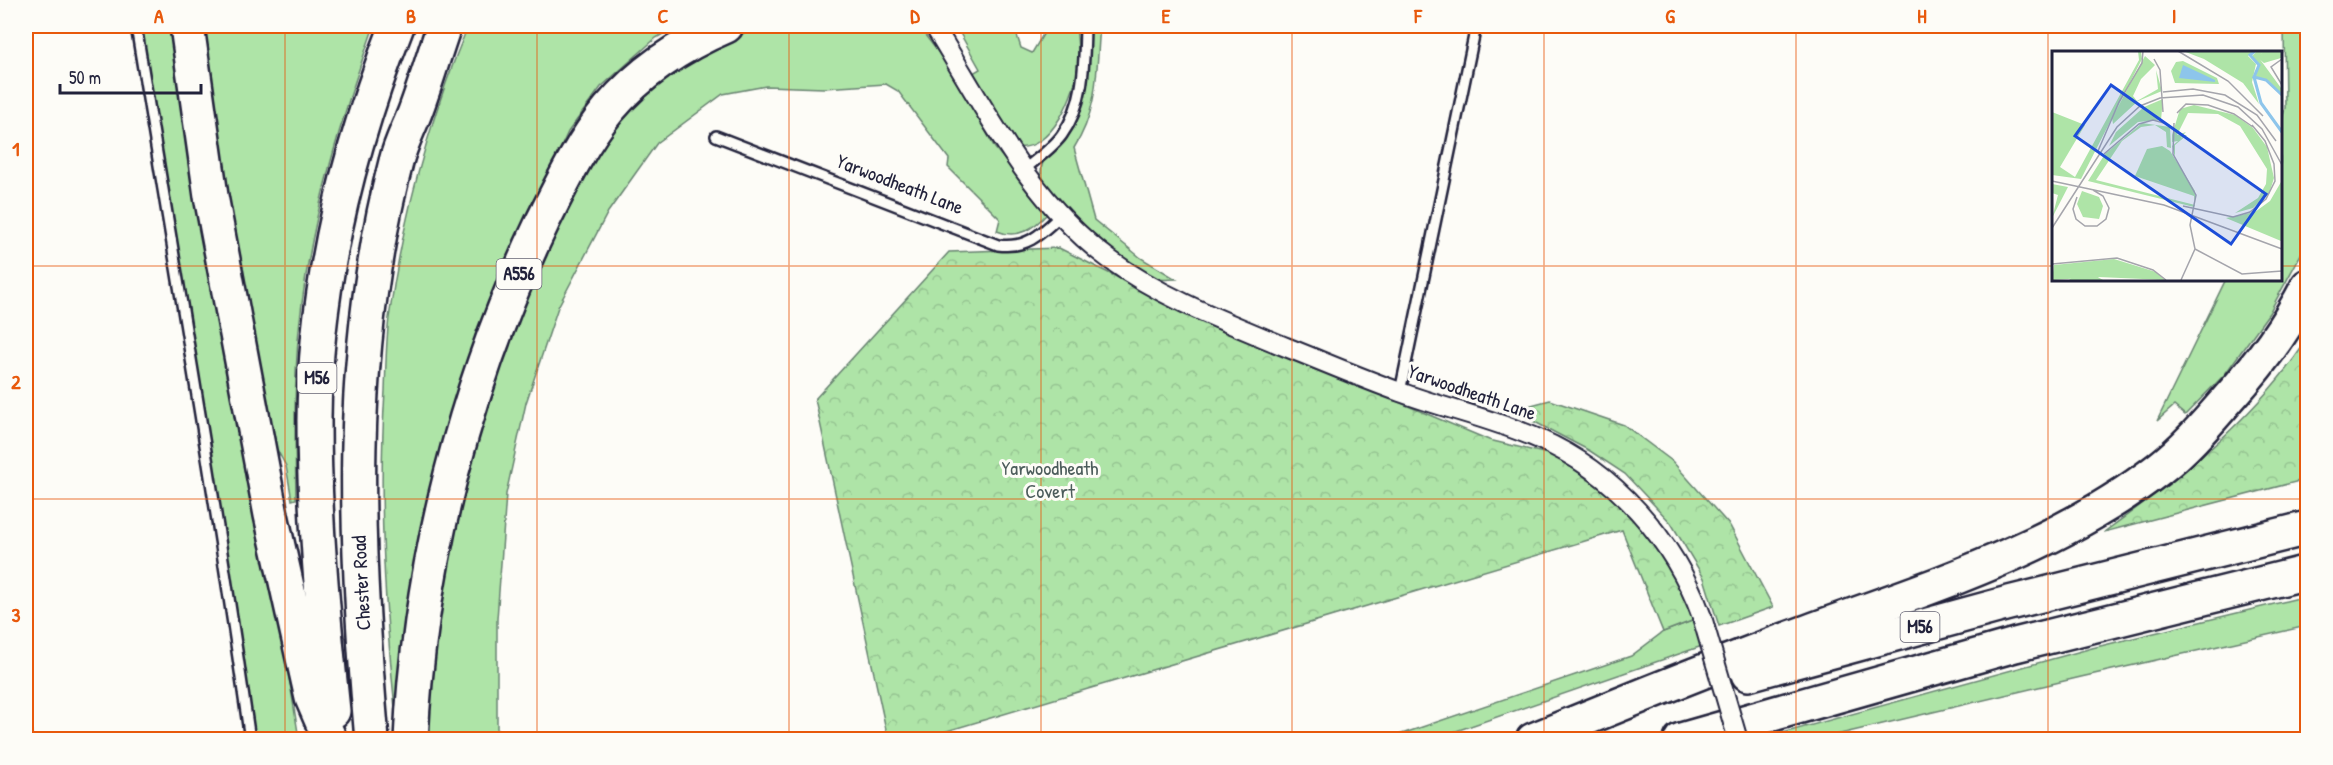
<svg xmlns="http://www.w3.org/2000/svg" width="2333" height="765" viewBox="0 0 2333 765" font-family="'Patrick Hand',sans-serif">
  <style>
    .green { fill: #aee4a7; stroke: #688371; stroke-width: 1.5 }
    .forest { fill: url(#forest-crowns); stroke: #688371; stroke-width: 1.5 }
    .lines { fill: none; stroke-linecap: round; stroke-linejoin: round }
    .lane-casing { stroke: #22223b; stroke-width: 14 }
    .street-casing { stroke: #22223b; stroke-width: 22 }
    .highway-casing { stroke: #22223b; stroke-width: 38 }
    .lane { stroke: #fdfcf7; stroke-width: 9 }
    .street { stroke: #fdfcf7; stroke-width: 18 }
    .highway { stroke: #fdfcf7; stroke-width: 33 }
    .street-bridge-casing { stroke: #22223b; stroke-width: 22; stroke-linecap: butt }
    .street-bridge { stroke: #fdfcf7; stroke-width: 18 }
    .grid { fill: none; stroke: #e8590c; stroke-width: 1.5; stroke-opacity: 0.55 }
    .labels { text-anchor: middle; stroke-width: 6; stroke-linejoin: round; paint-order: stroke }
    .shield { fill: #fdfcf7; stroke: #646373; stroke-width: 1.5 }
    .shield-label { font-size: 18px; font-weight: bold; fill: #22223b }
    .street-label { font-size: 20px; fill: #22223b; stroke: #fdfcf7 }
    .park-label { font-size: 20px; fill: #4c5c5b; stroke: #fdfcf7 }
    .inset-river { fill: none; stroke: #8dc5eb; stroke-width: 3 }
    .inset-road { fill: none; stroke: #a5a5ac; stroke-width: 1.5 }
    .view { fill: #1d4ed8; fill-opacity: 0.15; stroke: #1d4ed8; stroke-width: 3 }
    .inset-edge { fill: none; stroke: #22223b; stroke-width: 3 }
    .neatline { fill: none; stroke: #e8590c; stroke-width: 2 }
    .grid-label { font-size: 20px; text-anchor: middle; font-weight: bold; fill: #e8590c }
  </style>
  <defs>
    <pattern id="forest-crowns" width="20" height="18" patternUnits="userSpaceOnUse" patternTransform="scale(1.5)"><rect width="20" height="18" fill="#aee4a7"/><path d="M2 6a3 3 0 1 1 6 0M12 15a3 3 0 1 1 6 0" fill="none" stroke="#95c391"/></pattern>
  </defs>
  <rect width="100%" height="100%" fill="#fdfcf7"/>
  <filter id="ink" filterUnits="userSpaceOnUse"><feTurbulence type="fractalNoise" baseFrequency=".0167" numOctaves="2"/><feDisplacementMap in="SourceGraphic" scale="12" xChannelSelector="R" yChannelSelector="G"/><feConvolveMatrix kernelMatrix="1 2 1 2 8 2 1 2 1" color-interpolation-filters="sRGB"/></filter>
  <g filter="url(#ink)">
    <g class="green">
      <polygon points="139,26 174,26 278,608 299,739 252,739 228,557 193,360"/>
      <path d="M202 26H374C342 116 314 208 302 303 293 368 295 434 296 499L292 500 286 466 275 446 249 327 220 169Z"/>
      <path d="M468 26H677L656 38 601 87 568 132 485 314 453 409 425 521 405 629 401 709 395 708C384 602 378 497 385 391 386 367 386 342 389 318 403 217 429 120 468 26Z"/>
      <path d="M768 26H918L952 70 995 148 1048 213C1034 228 1018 240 997 231L1000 219 948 167 949 159 898 91 886 84 824 88 766 86 723 94 657 143 608 212 558 307 526 403 506 494 497 619V739L427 740C429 709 430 679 434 649 450 524 485 399 533 282 558 220 585 159 630 108 661 72 721 36 768 26Z"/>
      <path d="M956 26H1014L1021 48 1032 53 1048 26H1076C1077 38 1079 51 1078 64 1077 92 1051 153 1016 147L1000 124 973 73 980 69Z"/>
      <path d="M1090 26H1100C1096 70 1099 109 1074 148L1094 220 1141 258 1176 279C1170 279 1163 280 1157 279 1133 271 1042 198 1041 173 1040 155 1064 139 1073 124 1089 96 1089 57 1090 26Z"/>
      <polygon points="2284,26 2307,26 2307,243 2269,313 2225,374 2185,415 2174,406 2157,421 2226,279 2280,279 2280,127 2285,108"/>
      <polygon points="2307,596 2307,626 2081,677 1819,739 1761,739 2092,648"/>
      <polygon points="1697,619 1705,645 1433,739 1384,740 1631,656 1663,632"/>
      <polygon points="26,652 32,739 26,739"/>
    </g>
    <g class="forest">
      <polygon points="1059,248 1196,317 1489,440 1552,455 1595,479 1635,514 1676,573 1697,619 1663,632 1622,530 920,739 888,739 815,399 949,252"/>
      <path d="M2307 340V479L2104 532C2180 477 2255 419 2307 340Z"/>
      <polygon points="1550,400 1624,425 1672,461 1730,526 1773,607 1719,626 1704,578 1671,523 1625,474 1590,451 1512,410"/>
    </g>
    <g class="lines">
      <defs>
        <g id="lane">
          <path d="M136 26C175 264 216 501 250 740"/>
          <path d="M716 136 998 245C1027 249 1041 234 1061 215"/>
          <path d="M1024 170C1036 159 1053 148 1062 135 1085 103 1084 63 1085 26"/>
          <polyline points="1400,392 1476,26"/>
        </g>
        <path id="street" d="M934 26C985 108 1029 200 1109 259 1162 298 1226 322 1286 347 1324 362 1361 378 1400 392 1446 409 1494 419 1539 439 1615 472 1674 540 1702 617"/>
        <g id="highway">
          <polyline points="187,26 211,196 271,515 312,698 330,740"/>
          <polyline points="1748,674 2005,604 2308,528"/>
          <path d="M333 711C323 614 314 517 314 420 315 286 348 150 397 26"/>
          <path d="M372 740C355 545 346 353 396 162 400 145 409 128 415 112 426 83 434 54 444 26"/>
          <path d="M411 740C419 563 466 381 542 223 562 183 581 143 609 109 641 71 681 45 726 26"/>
          <path d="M1533 740C1623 703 1713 666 1804 633 1926 588 2056 549 2160 468 2186 448 2207 423 2228 399 2259 365 2287 327 2308 286"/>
          <polyline points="1681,740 2015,645 2308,572"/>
        </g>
      </defs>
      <use href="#lane" class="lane-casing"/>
      <use href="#street" class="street-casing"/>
      <use href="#highway" class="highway-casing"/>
      <use href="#lane" class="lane"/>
      <use href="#street" class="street"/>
      <use href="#highway" class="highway"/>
      <defs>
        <polyline id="street-bridge" points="1702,617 1738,740"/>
      </defs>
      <use href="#street-bridge" class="street-bridge-casing"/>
      <use href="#street-bridge" class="street-bridge"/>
    </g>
  </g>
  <path class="grid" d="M285 26V740M537 26V740M789 26V740M1041 26V740M1292 26V740M1544 26V740M1796 26V740M2048 26V740M26 266H2054M2280 266H2308M26 499H2308"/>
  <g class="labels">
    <g class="shield">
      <rect x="496.5" y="259" width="45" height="30" rx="4.5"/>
      <rect x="297.5" y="363" width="39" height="30" rx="4.5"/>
      <rect x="1900.5" y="612" width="39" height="30" rx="4.5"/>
    </g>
    <g class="shield-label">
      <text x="519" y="280">A556</text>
      <text x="317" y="384">M56</text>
      <text x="1920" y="633">M56</text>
    </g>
    <g class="street-label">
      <text transform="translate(900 184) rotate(21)" y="7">Yarwoodheath Lane</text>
      <text transform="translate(1472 392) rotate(19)" y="7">Yarwoodheath Lane</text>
      <text transform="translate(361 583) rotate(-93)" y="7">Chester Road</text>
    </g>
    <g class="park-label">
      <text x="1050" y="475">Yarwoodheath<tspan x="1050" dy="23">Covert</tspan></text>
    </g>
  </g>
  <g transform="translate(2052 51)">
    <rect width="230" height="230" fill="#fdfcf7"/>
    <path d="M86 0H89L90 8 29 128 0 124V61L33 74 8 116 23 126 87 9ZM131 0H201L196 5 204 13 200 31 207 53 191 32 152 8ZM211 0H229V7L212 12 206 7ZM93 5 103 14 89 28 81 45 85 50 106 38 104 19 110 40 86 50 61 73 60 67ZM131 10 165 27 167 33 123 32 119 20 124 11ZM111 48 109 69 86 71 57 95 64 81 92 56ZM142 54 183 64 201 77 215 96 222 127 217 143 201 157 183 162 206 147 214 133 215 118 188 75 166 63 136 62 125 84 134 81 131 84 128 89 132 84H135L123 94V106L120 95 126 90 120 91V84L128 58ZM90 72 118 76 119 97 115 96 114 81 103 74 89 76 70 90 44 129 143 154 142 156 36 130 53 103ZM0 133 16 136 0 167 6 144 0 142ZM62 208 104 221 113 229 47 226 0 229 2 214Z" fill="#aee4a7"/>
    <path d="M205 0H211L207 7 229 37V43L215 29 202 26 208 14 200 5ZM110 95 118 100 143 140V154L142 145 83 125 95 98ZM229 131V190L174 167 203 161 218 150ZM30 140 47 146 51 155 47 168 31 166 25 153ZM29 220 37 221 51 229H17Z" fill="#aee4a7"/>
    <path d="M131 14 163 29V31L127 27Z" fill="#8dc5eb"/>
    <path class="inset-river" d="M203 0 198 4 207 14 202 26 214 29 230 44M202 26 209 52 230 81"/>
    <path class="inset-road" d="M126 0 176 30 211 65M102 8 108 19 111 61M230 8 219 16 230 34M111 41 141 38 173 44 205 64 224 90M125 62 134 53 156 54 182 63 201 76M122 72 121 103 144 144 138 174 143 198M46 100 67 51 90 12 91 0M52 103 87 73 101 69 112 72M0 130 112 154 230 198M25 146 21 158 24 168 33 175H45L54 168 57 157 51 145 41 139M131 155 181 166 198 161 214 148 223 130 222 113 213 90 200 74M0 177 65 76 88 55 108 47 151 44 186 56 210 78 230 114M143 198 190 223 230 220M0 213 65 207 101 219 114 229M129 229 143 198"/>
    <path class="view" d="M59 34 214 143 179 193 23 85Z"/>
    <rect width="230" height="230" class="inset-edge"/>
  </g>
  <rect width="2333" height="765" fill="none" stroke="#fdfcf7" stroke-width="66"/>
  <path d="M60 84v9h141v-9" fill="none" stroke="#22223b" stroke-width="3"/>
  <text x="69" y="84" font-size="18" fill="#22223b" stroke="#fdfcf7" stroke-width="4.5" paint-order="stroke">50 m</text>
  <rect x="33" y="33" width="2267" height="699" class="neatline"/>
  <g class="grid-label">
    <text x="159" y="23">A</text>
    <text x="411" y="23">B</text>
    <text x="663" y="23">C</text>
    <text x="915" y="23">D</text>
    <text x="1166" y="23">E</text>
    <text x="1418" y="23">F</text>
    <text x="1670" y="23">G</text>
    <text x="1922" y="23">H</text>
    <text x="2174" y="23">I</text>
    <text x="16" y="156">1</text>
    <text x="16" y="389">2</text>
    <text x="16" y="622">3</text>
  </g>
</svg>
